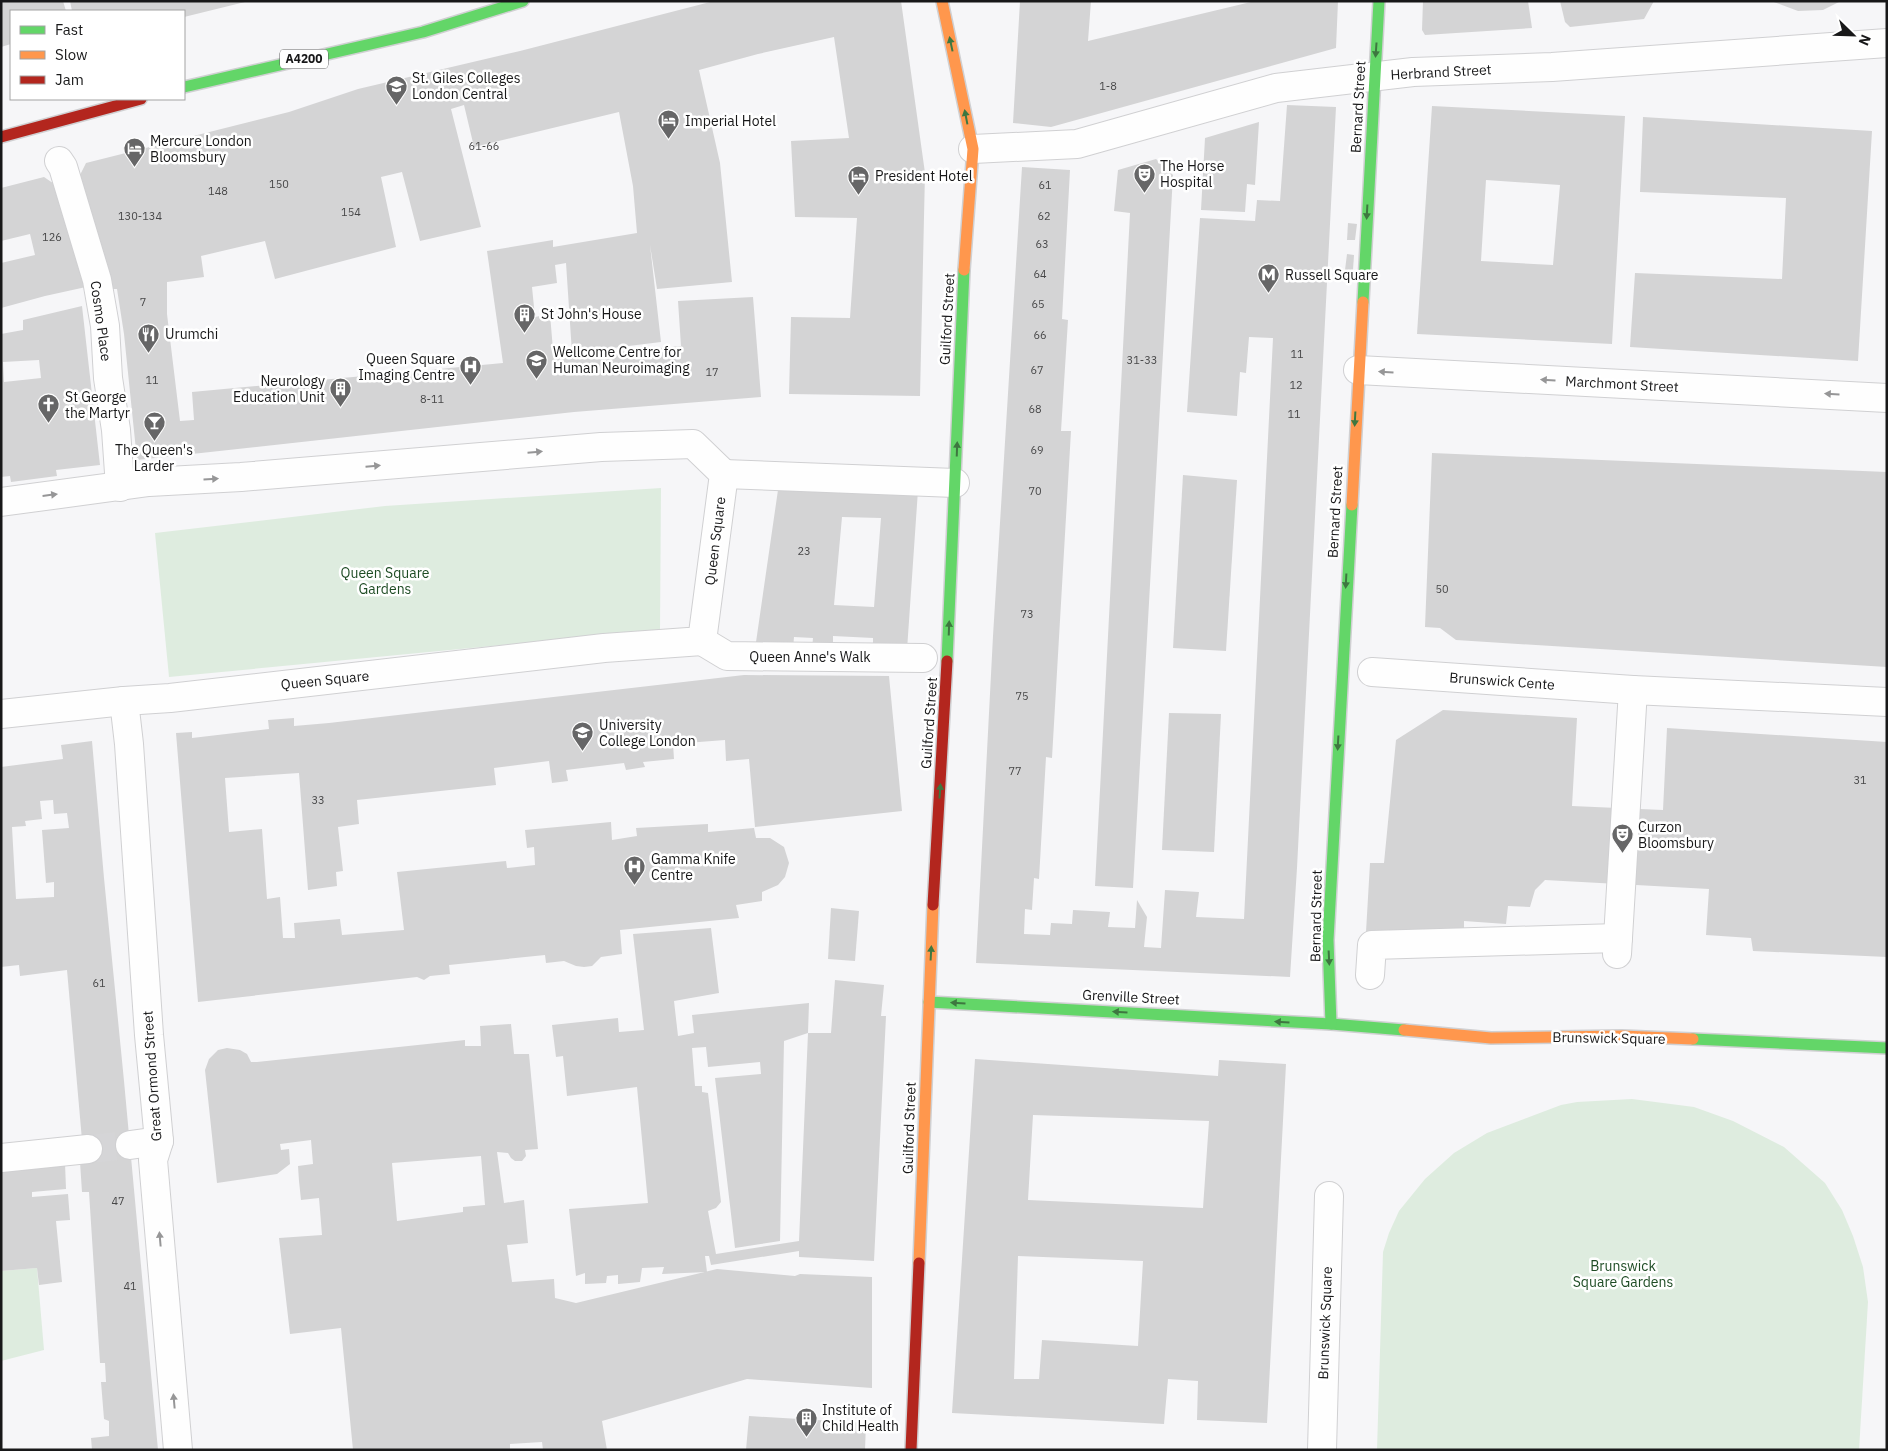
<svg xmlns="http://www.w3.org/2000/svg" width="1888" height="1451" viewBox="0 0 1888 1451" font-family="'IBM Plex Sans',sans-serif">
  <style>
    .green { fill: #deecdf }
    .building { fill: #d4d4d5; fill-rule: evenodd }
    .lines { fill: none; stroke-linecap: round; stroke-linejoin: round }
    .street-tunnel { stroke: #d5d5d7; stroke-width: 28; stroke-dasharray: 28 14; stroke-linecap: butt }
    .street-casing { stroke: #d0d0d2; stroke-width: 30 }
    .fast-casing { stroke: #d0d0d2; stroke-width: 14 }
    .slow-casing { stroke: #d0d0d2; stroke-width: 14 }
    .jam-casing { stroke: #d0d0d2; stroke-width: 14 }
    .street { stroke: #fefefe; stroke-width: 28 }
    .fast { stroke: #63d668; stroke-width: 11 }
    .slow { stroke: #ff974d; stroke-width: 11 }
    .jam { stroke: #b3261e; stroke-width: 11 }
    .oneway { fill: #3e7740 }
    .oneway2 { fill: #969697 }
    .labels { text-anchor: middle; stroke-width: 5; stroke-linejoin: round; paint-order: stroke }
    .number-label { font-size: 11px; fill: #474748 }
    .shield { fill: #fff; stroke: #5d5d5e; stroke-width: 1 }
    .shield-label { font-size: 12px; font-weight: bold; fill: #181819 }
    .street-label { font-size: 14px; fill: #181819; stroke: #fff }
    .poi-label { font-size: 14px; fill: #181819; stroke: #fff; text-anchor: start }
    .park-label { font-size: 14px; fill: #1e4c24; stroke: #fff }
  </style>
  <rect width="100%" height="100%" fill="#f6f6f8"/>
  <g class="green">
    <polygon points="661,488 660,630 169,677 155,533 385,506"/>
    <polygon points="1632,1099 1694,1107 1733,1121 1784,1147 1825,1183 1842,1210 1853,1236 1863,1267 1868,1302 1859,1450 1377,1450 1383,1252 1389,1233 1399,1211 1425,1179 1454,1153 1487,1133 1561,1105 1577,1102"/>
    <polygon points="37,1268 44,1350 1,1361 1,1271"/>
  </g>
  <g class="building">
    <polygon points="1,1 63,1 66,11 11,11 11,44 1,47"/>
    <polygon points="70,1 245,1 245,2 184,17 184,11 72,11"/>
    <path d="M714 1H901L925 173 920 396 789 394 791 317 850 318 857 218 795 217 791 141 849 138 834 37 758 54 699 70 720 163 732 282 657 289 650 245 661 342 572 353 566 263 555 265 557 283 532 287 535 317 550 314 553 350 566 348 567 357 681 346 678 301 753 297 761 397 574 412 137 460 124 334 117 289H111L79 177 86 163 289 112 358 89 520 51ZM464 105 474 147 619 112 633 186 637 233 553 247V240L487 251 503 363 192 392 194 420 180 421 167 314V282L204 277 201 256 265 241 275 279 396 247 381 177 402 172 420 241 481 227 451 109Z"/>
    <polygon points="1020,1 1091,1 1088,41 1255,1 1338,1 1336,48 1051,127 1013,123"/>
    <polygon points="1423,1 1528,1 1532,28 1425,35 1422,30"/>
    <polygon points="1560,1 1654,1 1644,19 1570,27 1565,22"/>
    <polygon points="1771,1 1841,1 1823,10 1798,11"/>
    <polygon points="1287,105 1336,107 1297,868 1290,977 976,963 993,636 1022,167 1070,170 1062,319 1068,320 1061,431 1071,431 1052,758 1046,757 1039,879 1034,878 1032,910 1025,909 1024,934 1050,935 1051,923 1072,924 1073,910 1110,912 1108,927 1135,928 1137,900 1147,917 1144,947 1161,948 1165,890 1199,892 1196,917 1244,919 1273,338 1249,337 1246,373 1240,372 1237,416 1187,412 1200,218 1255,221 1257,200 1280,201"/>
    <path d="M1432 106 1625 116 1612 344 1417 334ZM1486 180 1560 185 1553 265 1481 261Z"/>
    <polygon points="1643,117 1872,131 1858,361 1630,347 1635,273 1782,279 1786,198 1640,192"/>
    <polygon points="1259,122 1255,185 1247,184 1245,212 1201,210 1205,138"/>
    <polygon points="1156,159 1173,175 1133,888 1095,886 1130,213 1114,211 1118,170"/>
    <polygon points="44,177 60,188 86,287 45,296 1,308 1,263 35,255 30,234 1,241 1,188"/>
    <polygon points="1348,223 1357,224 1355,240 1347,240"/>
    <polygon points="1347,254 1354,255 1353,270 1345,270"/>
    <path d="M82 306 100 465 56 470 57 476 11 482 10 476 1 477V334L23 330V320ZM39 360 41 378 4 382 3 362Z"/>
    <polygon points="1432,453 1887,472 1887,667 1456,640 1440,628 1425,627"/>
    <polygon points="1183,475 1237,480 1226,651 1173,648"/>
    <path d="M779 483 918 490 907 650 873 649V638L833 636V649H812L813 638 794 637 793 649H755ZM842 517 881 518 874 607 834 605Z"/>
    <polygon points="744,675 889,676 902,811 755,827 749,759 726,761 725,740 673,744 674,759 643,762 645,767 626,770 624,763 566,770 568,781 552,783 549,761 494,768 496,785 357,800 359,824 338,827 343,871 336,872 337,886 308,890 299,773 225,778 229,832 262,829 267,899 280,897 283,938 295,938 294,923 340,919 342,935 404,930 397,872 506,861 507,868 535,865 534,847 527,848 525,830 611,822 612,840 637,836 636,828 708,824 708,832 754,828 756,838 770,838 784,847 789,863 785,877 778,885 762,892 762,901 736,905 739,918 620,930 622,954 601,957 592,966 584,967 576,966 564,961 546,963 545,955 449,965 450,974 430,976 424,980 417,977 198,1002 176,733 192,732 192,738 269,729 268,720 294,718 294,726 329,723"/>
    <polygon points="1443,710 1577,718 1572,806 1663,810 1667,728 1887,742 1887,957 1753,951 1751,938 1706,935 1709,889 1545,880 1535,890 1530,907 1508,906 1506,924 1464,921 1464,939 1366,932 1370,863 1384,863 1396,740"/>
    <polygon points="1169,713 1221,714 1214,852 1162,850"/>
    <path d="M92 741 104 878 124 1081 158 1450H92L91 1438 109 1436V1421L104 1419 101 1382H106L105 1363H100L89 1192H82L80 1162 82 1140 67 970 20 976 19 965 1 967V767L63 759 61 745ZM53 800 54 814 67 813 69 828 42 830 46 883 54 882V897L16 899 12 827 26 826 25 821 42 819 40 801Z"/>
    <polygon points="831,908 859,911 855,961 828,959"/>
    <polygon points="711,928 719,993 674,1001 678,1036 694,1033 692,1015 809,1003 808,1033 784,1041 780,1241 735,1248 715,1078 761,1074 760,1062 708,1067 706,1047 692,1048 695,1086 702,1086 702,1092 708,1093 721,1202 716,1208 708,1211 716,1254 799,1241 808,1033 831,1033 835,980 884,985 881,1016 886,1016 874,1261 799,1257 799,1251 711,1265 709,1256 705,1256 707,1272 662,1274 664,1267 642,1268 640,1282 618,1284 618,1275 607,1276 606,1283 585,1284 585,1273 576,1276 569,1209 648,1203 637,1087 567,1096 563,1056 556,1057 552,1025 618,1018 619,1032 644,1030 633,934"/>
    <path d="M511 1024 514 1054H529L538 1149 525 1150 526 1156 522 1161H515L511 1158 508 1153 497 1152 504 1203 524 1200 528 1243 507 1245 512 1282 554 1279 555 1298 576 1303 717 1269 795 1276 800 1274 872 1277V1388L747 1379 602 1421 607 1450H543L542 1442 510 1444V1450H353L341 1328 290 1334 279 1238 322 1235 319 1198 301 1200 299 1181 298 1166 313 1164 311 1140 280 1144 281 1150 289 1149 290 1164 277 1174 217 1183 205 1070 209 1059 218 1050 227 1048 240 1050 247 1054 251 1062H257L465 1040V1046H481L480 1026ZM481 1156 485 1205 463 1207V1212L397 1221 392 1163Z"/>
    <path d="M975 1059 1218 1076 1219 1060 1286 1064 1267 1423 1197 1420 1198 1381 1168 1379 1164 1424 952 1413ZM1033 1115 1209 1121 1203 1208 1028 1200ZM1018 1256 1143 1261 1138 1346 1042 1340 1039 1379H1014Z"/>
    <polygon points="65,1163 66,1189 32,1192 32,1197 68,1194 70,1220 56,1221 62,1282 39,1285 37,1268 1,1271 1,1169"/>
    <polygon points="749,1416 866,1423 865,1450 746,1450"/>
  </g>
  <g class="lines">
    <polyline class="street-tunnel" points="88,1149 130,1145"/>
    <defs>
      <g id="street">
        <polyline points="973,149 1077,144 1276,88 1413,72 1552,67 1887,43"/>
        <polyline points="59,161 63,167 97,280 105,326 108,378 116,430 120,487"/>
        <polyline points="1358,370 1887,398"/>
        <polyline points="724,474 955,483"/>
        <polyline points="1,502 149,482 241,477 601,447 693,444 724,474 702,641 604,648 170,698 124,701 1,714"/>
        <polyline points="702,641 727,656 923,658"/>
        <polyline points="1372,672 1633,690"/>
        <polyline points="124,701 129,744 149,1035 159,1141 153,1160 178,1450"/>
        <polyline points="1617,954 1633,690 1887,702"/>
        <polyline points="1370,975 1372,945 1618,938"/>
        <polyline points="130,1145 159,1141"/>
        <polyline points="1,1158 88,1149"/>
        <polyline points="1322,1450 1329,1196"/>
      </g>
      <g id="fast">
        <polyline points="184,87 423,32 523,1"/>
        <polyline points="1363,302 1379,1"/>
        <polyline points="947,661 964,270"/>
        <polyline points="929,1002 1331,1024 1404,1030"/>
        <polyline points="1331,1024 1328,940 1352,505"/>
        <polyline points="1693,1039 1887,1048"/>
      </g>
      <g id="slow">
        <polyline points="942,1 973,149 964,270"/>
        <polyline points="1352,505 1363,302"/>
        <polyline points="1404,1030 1491,1038 1622,1036 1693,1039"/>
        <polyline points="919,1263 933,905"/>
      </g>
      <g id="jam">
        <polyline points="1,137 141,99"/>
        <polyline points="933,905 947,661"/>
        <polyline points="911,1450 919,1263"/>
      </g>
    </defs>
    <use href="#street" class="street-casing"/>
    <use href="#fast" class="fast-casing"/>
    <use href="#slow" class="slow-casing"/>
    <use href="#jam" class="jam-casing"/>
    <use href="#street" class="street"/>
    <use href="#fast" class="fast"/>
    <use href="#slow" class="slow"/>
    <use href="#jam" class="jam"/>
  </g>
  <defs><path id="oneway-solid" d="M-6-.8H1V-3.2L6.5 0L1 3.2V.8H-6Z" transform="scale(1.25)"/></defs>
  <g class="oneway">
    <use href="#oneway-solid" transform="translate(951 44) rotate(-102)"/>
    <use href="#oneway-solid" transform="translate(1376 50) rotate(94)"/>
    <use href="#oneway-solid" transform="translate(966 117) rotate(-101)"/>
    <use href="#oneway-solid" transform="translate(1367 212) rotate(93)"/>
    <use href="#oneway-solid" transform="translate(1355 419) rotate(93)"/>
    <use href="#oneway-solid" transform="translate(957 449) rotate(-88)"/>
    <use href="#oneway-solid" transform="translate(1346 581) rotate(93)"/>
    <use href="#oneway-solid" transform="translate(949 628) rotate(-88)"/>
    <use href="#oneway-solid" transform="translate(1338 743) rotate(93)"/>
    <use href="#oneway-solid" transform="translate(940 791) rotate(-86)"/>
    <use href="#oneway-solid" transform="translate(931 953) rotate(-87)"/>
    <use href="#oneway-solid" transform="translate(1329 958) rotate(87)"/>
    <use href="#oneway-solid" transform="translate(958 1003) rotate(-177)"/>
    <use href="#oneway-solid" transform="translate(1120 1012) rotate(-177)"/>
    <use href="#oneway-solid" transform="translate(1282 1022) rotate(-176)"/>
  </g>
  <g class="oneway2">
    <use href="#oneway-solid" transform="translate(1386 372) rotate(-177)"/>
    <use href="#oneway-solid" transform="translate(1548 380) rotate(-177)"/>
    <use href="#oneway-solid" transform="translate(1832 394) rotate(-177)"/>
    <use href="#oneway-solid" transform="translate(535 452) rotate(-5)"/>
    <use href="#oneway-solid" transform="translate(373 466) rotate(-5)"/>
    <use href="#oneway-solid" transform="translate(211 479) rotate(-3)"/>
    <use href="#oneway-solid" transform="translate(50 495) rotate(-7)"/>
    <use href="#oneway-solid" transform="translate(160 1239) rotate(-95)"/>
    <use href="#oneway-solid" transform="translate(174 1401) rotate(-95)"/>
  </g>
  <defs>
    <symbol id="school-pin" viewBox="-11 -11 22 30"><path d="M0 17L-7.5 6A9.5 9.5 0 1 1 7.5 6Z" fill="#666667" stroke="#fff"/><path d="M0-5L7-2L0 1L-7-2ZM-4 1L0 2.5L4 1V4Q0 6-4 4Z" fill="#fff"/></symbol>
    <symbol id="hotel-pin" viewBox="-11 -11 22 30"><path d="M0 17L-7.5 6A9.5 9.5 0 1 1 7.5 6Z" fill="#666667" stroke="#fff"/><path d="M-6-4.5h1.5V1H6V5H4.5V3h-9V5H-6ZM-4 0a1.8 1.8 0 1 1 3.6 0ZM.5 0V-2.5h3Q6-2.5 6 0Z" fill="#fff"/></symbol>
    <symbol id="theatre-pin" viewBox="-11 -11 22 30"><path d="M0 17L-7.5 6A9.5 9.5 0 1 1 7.5 6Z" fill="#666667" stroke="#fff"/><path d="M-5-5.5Q0-4 5-5.5V0Q5 5 0 6Q-5 5-5 0ZM-3.3-2.5H-1v1.5H-3.3ZM1-2.5H3.3v1.5H1ZM-2.8 1Q0 5.5 2.8 1Z" fill="#fff"/></symbol>
    <symbol id="metro-pin" viewBox="-11 -11 22 30"><path d="M0 17L-7.5 6A9.5 9.5 0 1 1 7.5 6Z" fill="#666667" stroke="#fff"/><path d="M-5.5 5V-5H-3L0 0L3-5H5.5V5H3V-.5L0 4L-3-.5V5Z" fill="#fff"/></symbol>
    <symbol id="building-pin" viewBox="-11 -11 22 30"><path d="M0 17L-7.5 6A9.5 9.5 0 1 1 7.5 6Z" fill="#666667" stroke="#fff"/><path d="M-4-6H4V6H1V3H-1V6H-4ZM-2.5-4.3h1.7v1.8h-1.7ZM.8-4.3h1.7v1.8H.8ZM-2.5-1h1.7V.8h-1.7ZM.8-1h1.7V.8H.8Z" fill="#fff"/></symbol>
    <symbol id="restaurant-pin" viewBox="-11 -11 22 30"><path d="M0 17L-7.5 6A9.5 9.5 0 1 1 7.5 6Z" fill="#666667" stroke="#fff"/><path d="M-5-6h1v4h1v-4h1v4h1v-4h1v5L-1.5 .5V6h-2V.5L-5-1ZM5-6V6H3V1.5H1.5Q1.5-4 5-6Z" fill="#fff"/></symbol>
    <symbol id="university-pin" viewBox="-11 -11 22 30"><path d="M0 17L-7.5 6A9.5 9.5 0 1 1 7.5 6Z" fill="#666667" stroke="#fff"/><path d="M0-5L7-2L0 1L-7-2ZM-4 1L0 2.5L4 1V4Q0 6-4 4Z" fill="#fff"/></symbol>
    <symbol id="hospital-pin" viewBox="-11 -11 22 30"><path d="M0 17L-7.5 6A9.5 9.5 0 1 1 7.5 6Z" fill="#666667" stroke="#fff"/><path d="M-5-5h3v3.5h4V-5h3V5h-3V1.5h-4V5h-3Z" fill="#fff"/></symbol>
    <symbol id="church-pin" viewBox="-11 -11 22 30"><path d="M0 17L-7.5 6A9.5 9.5 0 1 1 7.5 6Z" fill="#666667" stroke="#fff"/><path d="M-1.2-6h2.4v3.5h3.3v2.4h-3.3V6h-2.4V-.1h-3.3v-2.4h3.3Z" fill="#fff"/></symbol>
    <symbol id="bar-pin" viewBox="-11 -11 22 30"><path d="M0 17L-7.5 6A9.5 9.5 0 1 1 7.5 6Z" fill="#666667" stroke="#fff"/><path d="M-6-5H6L.8 .8V4.5H3.5V6h-7V4.5H-.8V.8Z" fill="#fff"/></symbol>
  </defs>
  <g fill-rule="evenodd">
    <use href="#school-pin" x="384" y="74" width="25" height="34"/>
    <use href="#hotel-pin" x="656" y="108" width="25" height="34"/>
    <use href="#hotel-pin" x="122" y="136" width="25" height="34"/>
    <use href="#theatre-pin" x="1132" y="162" width="25" height="34"/>
    <use href="#hotel-pin" x="846" y="164" width="25" height="34"/>
    <use href="#metro-pin" x="1256" y="262" width="25" height="34"/>
    <use href="#building-pin" x="512" y="302" width="25" height="34"/>
    <use href="#restaurant-pin" x="136" y="322" width="25" height="34"/>
    <use href="#university-pin" x="524" y="348" width="25" height="34"/>
    <use href="#hospital-pin" x="458" y="354" width="25" height="34"/>
    <use href="#building-pin" x="328" y="376" width="25" height="34"/>
    <use href="#church-pin" x="36" y="392" width="25" height="34"/>
    <use href="#bar-pin" x="142" y="410" width="25" height="34"/>
    <use href="#university-pin" x="570" y="720" width="25" height="34"/>
    <use href="#theatre-pin" x="1610" y="822" width="25" height="34"/>
    <use href="#hospital-pin" x="622" y="854" width="25" height="34"/>
    <use href="#building-pin" x="794" y="1406" width="25" height="34"/>
  </g>
  <g class="labels">
    <g class="number-label">
      <text x="1108" y="90">1-8</text>
      <text x="484" y="150">61-66</text>
      <text x="279" y="188">150</text>
      <text x="1045" y="189">61</text>
      <text x="218" y="195">148</text>
      <text x="351" y="216">154</text>
      <text x="140" y="220">130-134</text>
      <text x="1044" y="220">62</text>
      <text x="52" y="241">126</text>
      <text x="1042" y="248">63</text>
      <text x="1040" y="278">64</text>
      <text x="143" y="306">7</text>
      <text x="1038" y="308">65</text>
      <text x="1040" y="339">66</text>
      <text x="1297" y="358">11</text>
      <text x="1142" y="364">31-33</text>
      <text x="1037" y="374">67</text>
      <text x="712" y="376">17</text>
      <text x="152" y="384">11</text>
      <text x="1296" y="389">12</text>
      <text x="432" y="403">8-11</text>
      <text x="1035" y="413">68</text>
      <text x="1294" y="418">11</text>
      <text x="1037" y="454">69</text>
      <text x="1035" y="495">70</text>
      <text x="804" y="555">23</text>
      <text x="1442" y="593">50</text>
      <text x="1027" y="618">73</text>
      <text x="1022" y="700">75</text>
      <text x="1015" y="775">77</text>
      <text x="1860" y="784">31</text>
      <text x="318" y="804">33</text>
      <text x="99" y="987">61</text>
      <text x="118" y="1205">47</text>
      <text x="130" y="1290">41</text>
    </g>
    <rect class="shield" x="280" y="49.5" width="48" height="19" rx="4"/>
    <g class="shield-label">
      <text x="304" y="63">A4200</text>
    </g>
    <g class="street-label">
      <text transform="translate(1441 72) rotate(-3)" y="5">Herbrand Street</text>
      <text transform="translate(1358 107) rotate(-87)" y="5">Bernard Street</text>
      <text transform="translate(947 319) rotate(-87)" y="5">Guilford Street</text>
      <text transform="translate(101 321) rotate(82)" y="5">Cosmo Place</text>
      <text transform="translate(1622 384) rotate(3)" y="5">Marchmont Street</text>
      <text transform="translate(1335 512) rotate(-87)" y="5">Bernard Street</text>
      <text transform="translate(715 541) rotate(-83)" y="5">Queen Square</text>
      <text x="810" y="662">Queen Anne's Walk</text>
      <text transform="translate(325 680) rotate(-6)" y="5">Queen Square</text>
      <text transform="translate(1502 681) rotate(4)" y="5">Brunswick Cente</text>
      <text transform="translate(929 723) rotate(-86)" y="5">Guilford Street</text>
      <text transform="translate(1316 916) rotate(-89)" y="5">Bernard Street</text>
      <text transform="translate(1131 997) rotate(3)" y="5">Grenville Street</text>
      <text transform="translate(1609 1038) rotate(1)" y="5">Brunswick Square</text>
      <text transform="translate(152 1076) rotate(-94)" y="5">Great Ormond Street</text>
      <text transform="translate(909 1128) rotate(-88)" y="5">Guilford Street</text>
      <text transform="translate(1325 1323) rotate(-88)" y="5">Brunswick Square</text>
    </g>
    <g class="poi-label">
      <text x="412" y="83">St. Giles Colleges<tspan x="412" dy="16">London Central</tspan></text>
      <text x="685" y="126">Imperial Hotel</text>
      <text x="150" y="146">Mercure London<tspan x="150" dy="16">Bloomsbury</tspan></text>
      <text x="1160" y="171">The Horse<tspan x="1160" dy="16">Hospital</tspan></text>
      <text x="875" y="181">President Hotel</text>
      <text x="1285" y="280">Russell Square</text>
      <text x="541" y="319">St John's House</text>
      <text x="165" y="339">Urumchi</text>
      <text x="553" y="357">Wellcome Centre for<tspan x="553" dy="16">Human Neuroimaging</tspan></text>
      <text x="455" y="364" text-anchor="end">Queen Square<tspan x="455" dy="16">Imaging Centre</tspan></text>
      <text x="325" y="386" text-anchor="end">Neurology<tspan x="325" dy="16">Education Unit</tspan></text>
      <text x="65" y="402">St George<tspan x="65" dy="16">the Martyr</tspan></text>
      <text x="154" y="455" text-anchor="middle">The Queen's<tspan x="154" dy="16">Larder</tspan></text>
      <text x="599" y="730">University<tspan x="599" dy="16">College London</tspan></text>
      <text x="1638" y="832">Curzon<tspan x="1638" dy="16">Bloomsbury</tspan></text>
      <text x="651" y="864">Gamma Knife<tspan x="651" dy="16">Centre</tspan></text>
      <text x="822" y="1415">Institute of<tspan x="822" dy="16">Child Health</tspan></text>
    </g>
    <g class="park-label">
      <text x="385" y="578">Queen Square<tspan x="385" dy="16">Gardens</tspan></text>
      <text x="1623" y="1271">Brunswick<tspan x="1623" dy="16">Square Gardens</tspan></text>
    </g>
  </g>
  <rect width="1888" height="1451" fill="none" stroke="#181819" stroke-width="5"/>
  <rect x="10" y="10" width="175" height="90" fill="#ffffff" stroke="#a3a3a3"/>
  <rect x="20" y="26" width="25" height="8" fill="#63d668" stroke="#a3a3a3"/>
  <text x="55" y="35" font-size="15" fill="#181819">Fast</text>
  <rect x="20" y="51" width="25" height="8" fill="#ff974d" stroke="#a3a3a3"/>
  <text x="55" y="60" font-size="15" fill="#181819">Slow</text>
  <rect x="20" y="76" width="25" height="8" fill="#b3261e" stroke="#a3a3a3"/>
  <text x="55" y="85" font-size="15" fill="#181819">Jam</text>
  <g transform="translate(1853 35) rotate(113)" stroke="#ffffff" stroke-width="4" paint-order="stroke">
  <path d="M0-4L9 19L0 12L-9 19Z" fill="#181819"/>
  <text y="-8" font-size="14" font-weight="bold" text-anchor="middle" fill="#181819">N</text>
  </g>
</svg>
